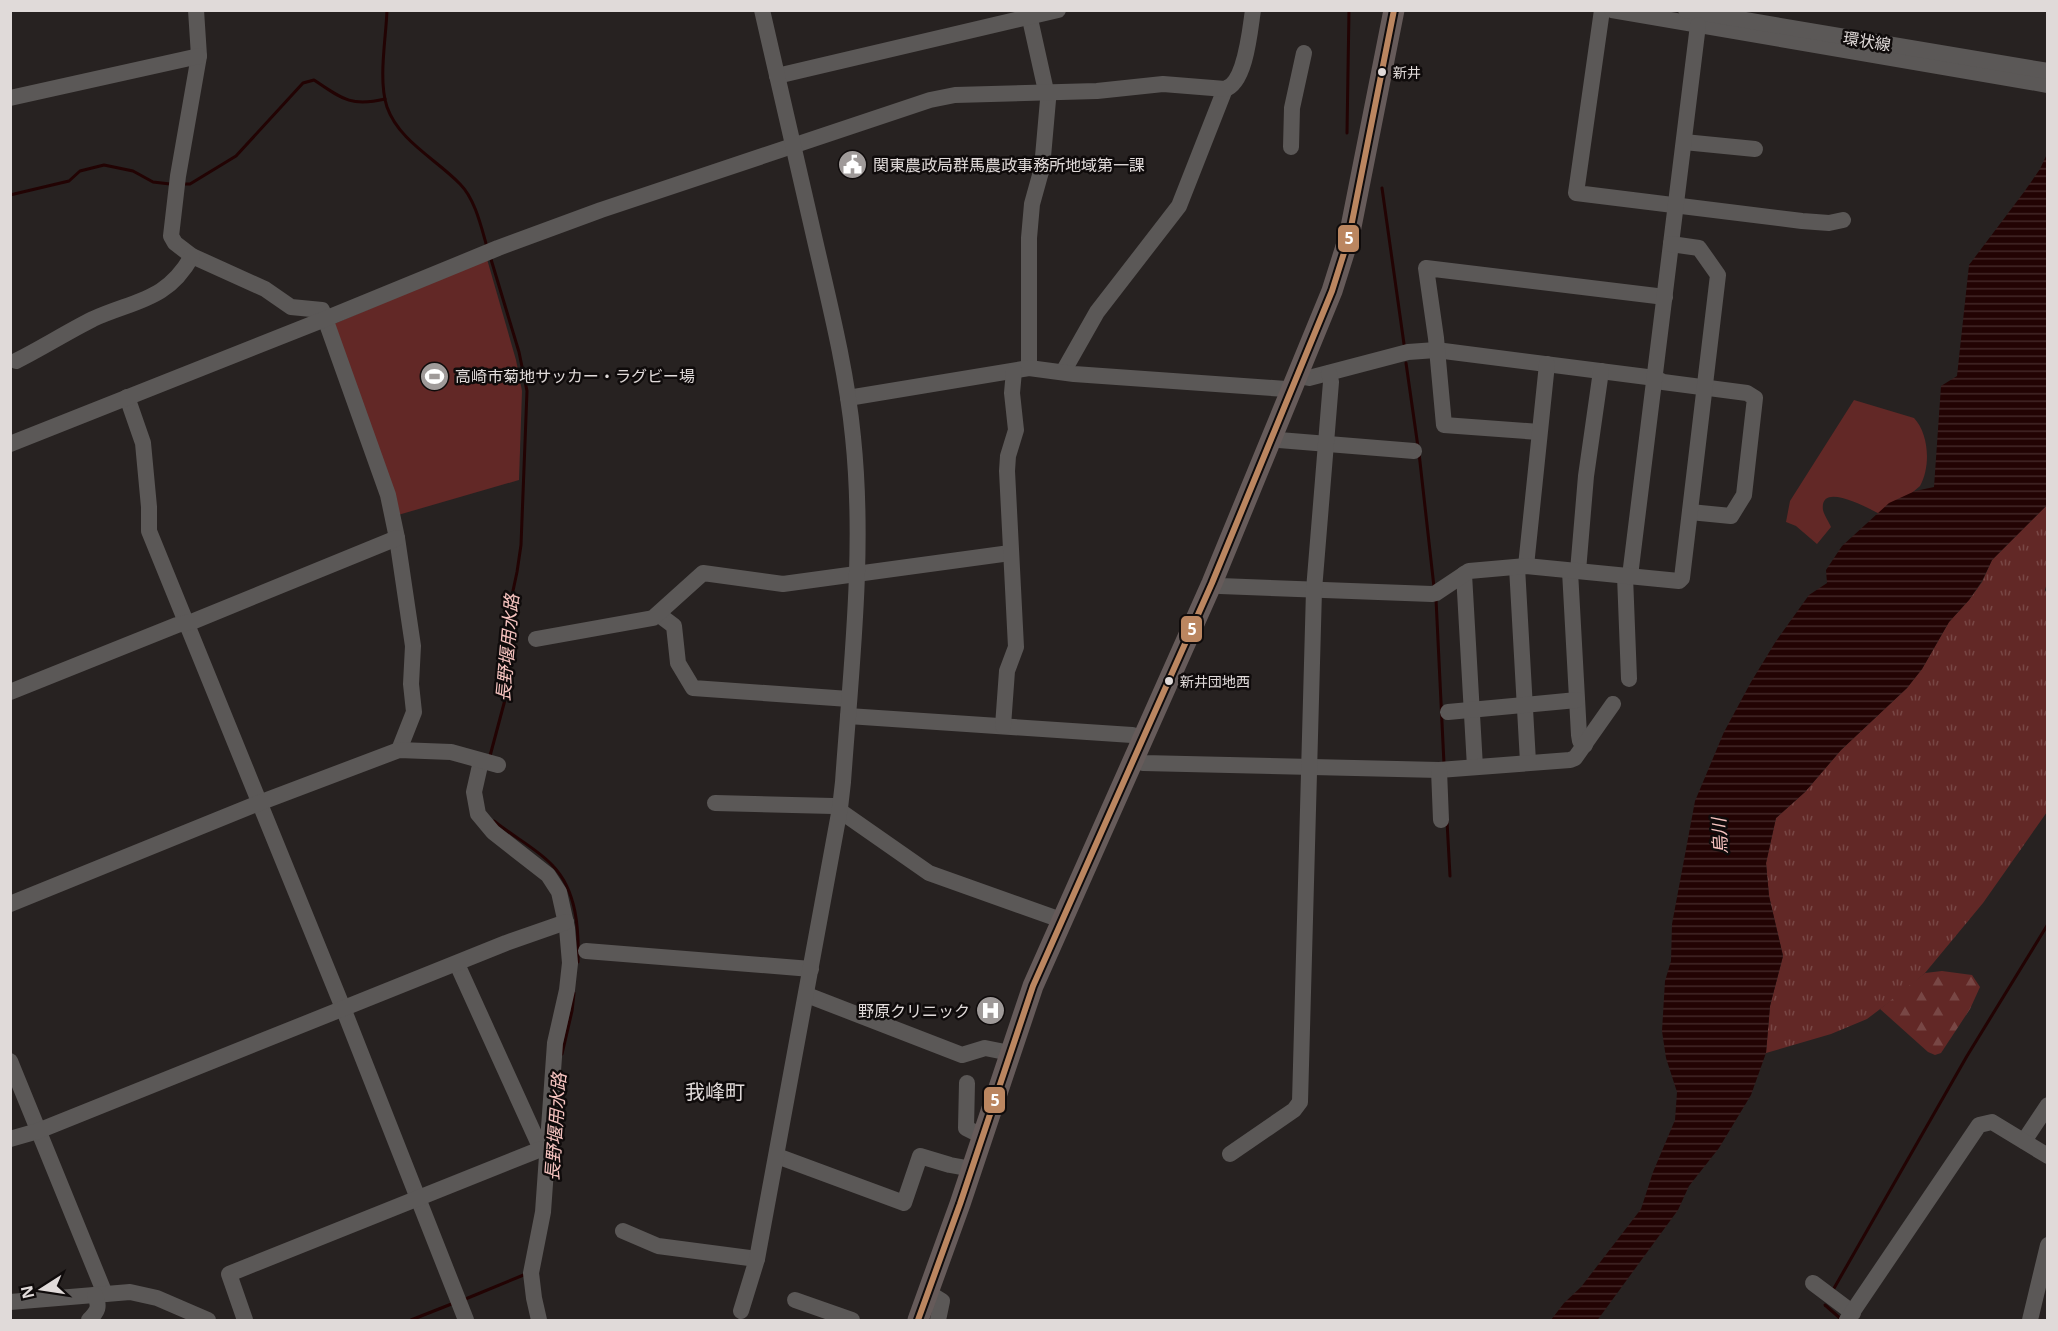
<svg xmlns="http://www.w3.org/2000/svg" width="2058" height="1331" viewBox="0 0 2058 1331" font-family="'Open Sans','Noto Sans JP',sans-serif">
  <style>
    .grass { fill: url(#grass-tufts) }
    .forest { fill: url(#forest-firs) }
    .garden { fill: #622826 }
    .water { fill: url(#water-rules) }
    .lines { fill: none; stroke-linecap: round; stroke-linejoin: round }
    .stream { stroke: #220303; stroke-width: 3 }
    .minor { stroke: #5b5857; stroke-width: 16 }
    .major { stroke: #665b5a; stroke-width: 21 }
    .bus-1-casing { stroke: #0f0b0b; stroke-width: 10 }
    .bus-1 { stroke: #bb8660; stroke-width: 6 }
    .bus-dot { fill: #e0dad9; stroke: #0f0b0b; stroke-width: 2 }
    .labels { text-anchor: middle; stroke-width: 5; stroke-linejoin: round; paint-order: stroke }
    .bus-label { font-size: 14px; fill: #e0dad9; stroke: #0f0b0b; text-anchor: start }
    .street-label { font-size: 16px; fill: #e0dad9; stroke: #0f0b0b }
    .poi-label { font-size: 16px; fill: #e0dad9; stroke: #0f0b0b; text-anchor: start }
    .water-label { font-size: 18px; font-style: italic; fill: #f7c4c0; stroke: #0f0b0b }
    .quarter-label { font-size: 20px; fill: #e0dad9; stroke: #0f0b0b }
    .line-badge { stroke: #0f0b0b; stroke-width: 2 }
    .badge-label { font-size: 16px; text-anchor: middle; font-weight: bold; fill: #fff }
  </style>
  <defs>
    <pattern id="grass-tufts" width="24" height="20" patternUnits="userSpaceOnUse" patternTransform="scale(1.5)"><rect width="24" height="20" fill="#622826"/><path d="M3 7l-1-3M5 7V3M7 7l1-3M15 17l-1-3M17 17v-4M19 17l1-3" fill="none" stroke="#784745"/></pattern>
    <pattern id="forest-firs" width="22" height="20" patternUnits="userSpaceOnUse" patternTransform="scale(1.5)"><rect width="22" height="20" fill="#622826"/><path d="M5 1l3.5 6h-7zM16 11l3.5 6h-7z" fill="#784745"/></pattern>
    <pattern id="water-rules" width="6" height="5" patternUnits="userSpaceOnUse" patternTransform="scale(1.5)"><rect width="6" height="5" fill="#220303"/><path d="M0 2.5h6" fill="none" stroke="#422727"/></pattern>
  </defs>
  <rect width="100%" height="100%" fill="#272221"/>
  <polygon class="grass" points="2047,505 2048,579 2045,590 2048,596 2047,812 1983,903 1925,973 1908,988 1867,1019 1831,1034 1766,1053 1770,1006 1783,956 1769,896 1766,863 1776,818 1805,792 1841,750 1907,688 1922,669 1949,622 1969,600 1982,582 1992,560"/>
  <polygon class="forest" points="1942,971 1972,975 1980,987 1970,1009 1941,1053 1935,1055 1928,1052 1880,1009 1925,973"/>
  <g class="garden">
    <polygon points="487,259 516,360 522,391 519,480 398,515 329,326"/>
    <path d="M1854 400 1914 418C1929 434 1931 466 1920 486L1887 514 1882 515C1871 510 1819 480 1823 510 1824 515 1829 522 1831 527L1817 544 1796 526 1786 522 1790 501Z"/>
  </g>
  <polygon class="water" points="2047,154 2047,505 1992,560 1982,581 1969,600 1949,622 1922,669 1907,688 1841,750 1805,792 1776,818 1766,863 1769,896 1783,956 1770,1006 1766,1053 1751,1095 1719,1148 1689,1186 1678,1210 1599,1318 1597,1320 1551,1320 1564,1303 1581,1287 1641,1209 1653,1172 1675,1120 1677,1092 1666,1058 1662,1031 1665,981 1671,961 1672,924 1695,801 1724,732 1751,682 1776,641 1809,595 1827,583 1826,570 1842,546 1889,503 1915,491 1934,487 1941,386 1957,376 1969,265 2024,192 2040,169"/>
  <g class="lines">
    <g class="stream">
      <path d="M387 10C386 39 378 80 387 107 399 141 436 159 460 184 475 199 481 226 487 247"/>
      <polyline points="1347,133 1349,10"/>
      <path d="M182 184H190L236 156 303 83 314 80C342 99 351 107 385 99"/>
      <polyline points="1382,188 1404,344"/>
      <polyline points="10,195 69,181 80,171 104,165 133,171 153,182 170,184"/>
      <polyline points="1406,363 1418,447"/>
      <polyline points="1419,453 1434,587"/>
      <polyline points="1436,599 1444,764"/>
      <polyline points="490,756 506,696 507,619 517,572 521,545 527,391 519,352 490,256"/>
      <path d="M494 821C512 836 538 849 553 866 577 891 579 930 578 962"/>
      <polyline points="1447,821 1450,876"/>
      <polyline points="562,1054 572,1011 574,993"/>
      <polyline points="1833,1290 1967,1056 2048,924"/>
      <polyline points="463,1300 526,1274"/>
      <polyline points="1825,1305 1841,1319"/>
      <polyline points="411,1320 454,1303"/>
    </g>
    <g class="minor">
      <polyline points="196,10 199,56 178,176 171,236 175,243 192,256 265,289 291,307 322,310 388,495 397,538 413,646 411,684 414,712 399,750"/>
      <polyline points="1028,10 1048,100 1042,168 1032,204 1029,238 1029,368"/>
      <polyline points="1602,10 1576,193 1802,221 1829,223 1843,220"/>
      <polyline points="1612,10 2048,85"/>
      <polyline points="1686,10 2048,71"/>
      <polyline points="777,76 1058,10"/>
      <polyline points="10,98 199,56"/>
      <polyline points="1684,142 1755,149"/>
      <polyline points="1291,147 1292,108 1304,53"/>
      <path d="M16 361C42 348 67 332 93 319 135 300 167 301 192 256"/>
      <polyline points="1063,372 1097,312 1179,206 1225,89"/>
      <polyline points="1298,376 1309,378 1408,352 1436,350 1655,378 1663,382 1747,393 1755,398 1744,495 1731,516 1690,512"/>
      <polyline points="127,397 143,443 149,507 149,531 343,1008 466,1320"/>
      <polyline points="848,398 1029,368 1074,374 1286,389 1292,391"/>
      <polyline points="1539,432 1444,425 1436,338 1426,268 1665,297"/>
      <polyline points="1272,437 1279,440 1414,451"/>
      <path d="M10 444 325 319 498 248 601 210 930 100 955 95 1097 91 1163 84 1225 89C1246 83 1250 29 1253 10"/>
      <polyline points="1526,566 1547,364"/>
      <polyline points="1517,567 1528,762"/>
      <polyline points="1570,571 1579,735 1580,741 1585,745"/>
      <polyline points="1578,571 1586,476 1601,371"/>
      <polyline points="1464,574 1475,767"/>
      <polyline points="1625,576 1629,679"/>
      <polyline points="1630,576 1698,25"/>
      <polyline points="1212,583 1220,586 1432,594 1436,593 1469,571 1526,566 1679,581 1682,578 1718,275 1699,248 1671,244"/>
      <polyline points="658,614 674,626 678,663 693,688 849,699"/>
      <polyline points="536,639 653,618 703,573 783,584 1010,553"/>
      <polyline points="10,692 177,625 194,621 397,538"/>
      <polyline points="1448,712 1577,700"/>
      <polyline points="848,716 1132,735 1142,738"/>
      <polyline points="1003,726 1007,671 1016,647 1007,471 1008,456 1016,430 1012,393 1014,371"/>
      <polyline points="1134,759 1143,763 1439,770 1570,760 1575,758 1613,704"/>
      <polyline points="481,761 474,792 478,814 493,832 548,875 559,892 567,928 570,963 567,990 555,1043 543,1212 531,1273 534,1298 539,1320"/>
      <polyline points="1439,770 1441,820"/>
      <polyline points="715,803 833,806 929,873 1061,920"/>
      <polyline points="10,904 259,803 399,750 451,752 498,765"/>
      <polyline points="586,951 811,969"/>
      <polyline points="457,964 541,1149"/>
      <polyline points="807,995 962,1055 985,1048 1010,1053"/>
      <polyline points="10,1061 105,1294"/>
      <polyline points="967,1083 966,1128 982,1136"/>
      <polyline points="10,1139 38,1131 506,943 566,922"/>
      <polyline points="2024,1141 2048,1105"/>
      <polyline points="1230,1154 1294,1110 1300,1102 1314,590 1331,382 1329,373"/>
      <polyline points="777,1156 904,1203 920,1156 950,1165 972,1169"/>
      <polyline points="623,1231 658,1246 757,1259"/>
      <polyline points="1813,1283 1853,1313"/>
      <polyline points="929,1293 942,1301 938,1320"/>
      <polyline points="795,1300 852,1320"/>
      <polyline points="10,1302 130,1292 157,1298 208,1320"/>
      <path d="M741 1311 757 1259 840 808 843 782C851 668 865 551 853 437 846 365 827 294 811 223 794 152 779 81 762 10"/>
      <path d="M89 1320C98 1311 100 1307 95 1295"/>
      <polyline points="245,1320 229,1274 541,1149 547,1149"/>
      <polyline points="1847,1320 1979,1125 1992,1122 2048,1156"/>
      <polyline points="2030,1320 2048,1245"/>
    </g>
    <polyline class="major" points="918,1320 960,1204 1033,986 1212,583 1332,291 1349,237 1394,10"/>
    <defs>
      <polyline id="bus-1" points="918,1320 960,1204 1033,986 1212,583 1332,291 1349,237 1394,10"/>
    </defs>
    <use href="#bus-1" class="bus-1-casing"/>
    <use href="#bus-1" class="bus-1"/>
  </g>
  <defs>
    <symbol id="civic-disc" viewBox="-11 -11 22 22"><circle r="9.5" fill="#9f9a99" stroke="#0f0b0b"/><path d="M-.6-6.5H3V-4.5H.6V-3L4-1V1h2V6H-6V1h2V-1L-.6-3ZM-1.2 2.5V6h2.4V2.5Z" fill="#fff"/></symbol>
    <symbol id="stadium-disc" viewBox="-11 -11 22 22"><circle r="9.5" fill="#9f9a99" stroke="#0f0b0b"/><path d="M0-5a6.5 5 0 1 0 0 10a6.5 5 0 1 0 0-10ZM-3.5-1.8h7v3.6h-7Z" fill="#fff"/></symbol>
    <symbol id="hospital-disc" viewBox="-11 -11 22 22"><circle r="9.5" fill="#9f9a99" stroke="#0f0b0b"/><path d="M-5-5h3v3.5h4V-5h3V5h-3V1.5h-4V5h-3Z" fill="#fff"/></symbol>
  </defs>
  <g fill-rule="evenodd">
    <use href="#civic-disc" x="836" y="148" width="33" height="33"/>
    <use href="#stadium-disc" x="418" y="360" width="33" height="33"/>
    <use href="#hospital-disc" x="974" y="994" width="33" height="33"/>
  </g>
  <g class="bus-dot">
    <circle cx="1382" cy="72" r="5"/>
    <circle cx="1169" cy="681" r="5"/>
  </g>
  <g class="labels">
    <g class="bus-label">
      <text x="1393" y="78">新井</text>
      <text x="1180" y="687">新井団地西</text>
    </g>
    <g class="street-label">
      <text transform="translate(1867 41) rotate(9)" y="6">環状線</text>
    </g>
    <g class="poi-label">
      <text x="873" y="171">関東農政局群馬農政事務所地域第一課</text>
      <text x="455" y="382">高崎市菊地サッカー・ラグビー場</text>
      <text x="970" y="1017" text-anchor="end">野原クリニック</text>
    </g>
    <g class="water-label">
      <text transform="translate(508 648) rotate(-85)" y="6">長野堰用水路</text>
      <text transform="translate(1720 836) rotate(-93)" y="6">烏川</text>
      <text transform="translate(556 1127) rotate(-86)" y="6">長野堰用水路</text>
    </g>
    <g class="quarter-label">
      <text x="715" y="1099">我峰町</text>
    </g>
  </g>
  <g class="line-badge">
    <rect x="1337" y="224" width="23" height="29" rx="6" fill="#bb8660"/>
    <rect x="1180" y="615" width="23" height="28" rx="6" fill="#bb8660"/>
    <rect x="983" y="1086" width="23" height="28" rx="6" fill="#bb8660"/>
  </g>
  <g class="badge-label">
    <text x="1349" y="244">5</text>
    <text x="1192" y="635">5</text>
    <text x="995" y="1106">5</text>
  </g>
  <rect width="2058" height="1331" fill="none" stroke="#e0dad9" stroke-width="24"/>
  <g transform="translate(42 1289) rotate(258)" stroke="#0f0b0b" stroke-width="4.5" paint-order="stroke">
  <path d="M0-4.5L10 22L0 15L-10 22Z" fill="#e0dad9"/>
  <text y="-9" font-size="16" font-weight="bold" text-anchor="middle" fill="#e0dad9">N</text>
  </g>
</svg>
